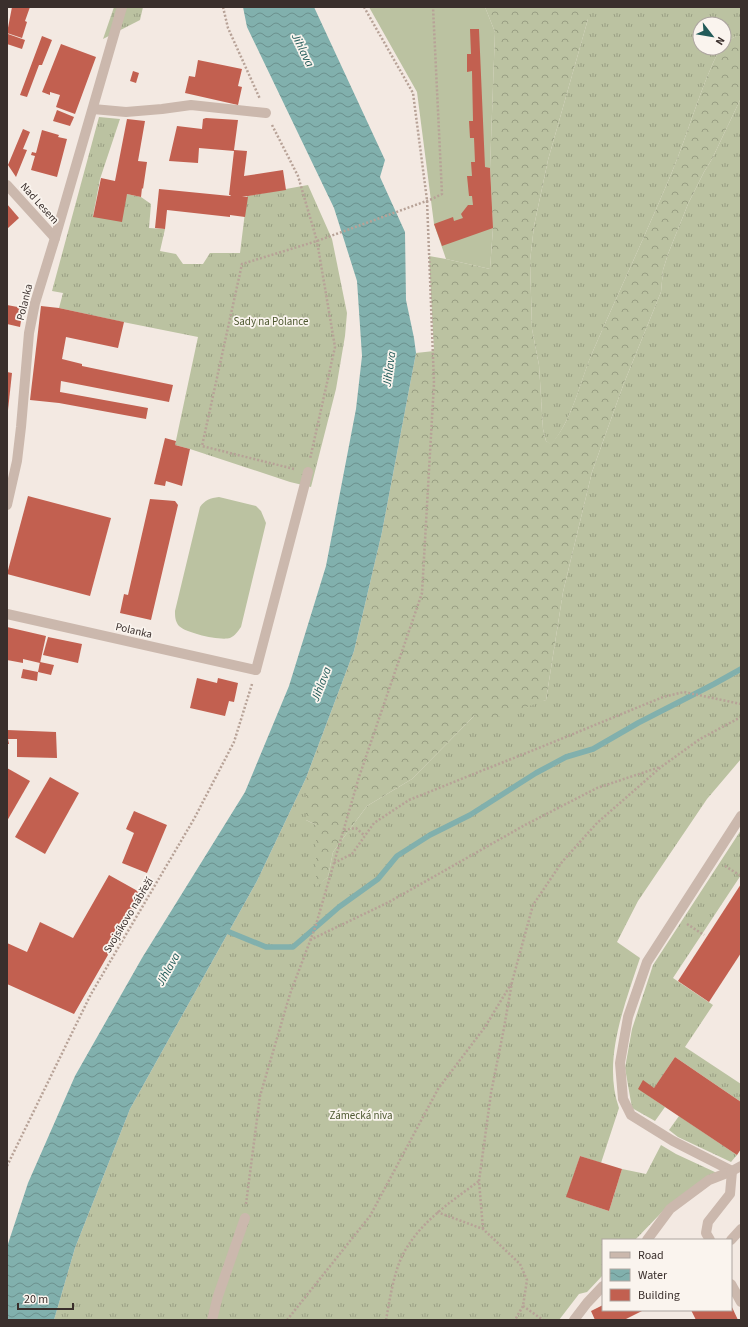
<svg xmlns="http://www.w3.org/2000/svg" width="748" height="1327" viewBox="0 0 748 1327" font-family="'Source Sans 3',sans-serif">
  <style>
    .grass { fill: url(#grass-tufts) }
    .forest { fill: url(#forest-crowns) }
    .pitch { fill: #bbc2a1 }
    .water { fill: url(#water-waves) }
    .lines { fill: none; stroke-linecap: round; stroke-linejoin: round }
    .stream { stroke: #81b0ad; stroke-width: 5.5 }
    .building { fill: #c26050 }
    .path { stroke: #b7a297; stroke-width: 2.5; stroke-dasharray: 2 2; stroke-linecap: butt }
    .lane { stroke: #cbb8ad; stroke-width: 10 }
    .street { stroke: #cbb8ad; stroke-width: 10 }
    .labels { text-anchor: middle; stroke-width: 3.5; stroke-linejoin: round; paint-order: stroke }
    .street-label { font-size: 11px; fill: #3a2f2c; stroke: #faf4ee }
    .park-label { font-size: 11px; fill: #4d5830; stroke: #faf4ee }
    .water-label { font-size: 12px; font-style: italic; fill: #225b59; stroke: #faf4ee }
  </style>
  <defs>
    <pattern id="grass-tufts" width="24" height="20" patternUnits="userSpaceOnUse"><rect width="24" height="20" fill="#bbc2a1"/><path d="M3 7l-1-3M5 7V3M7 7l1-3M15 17l-1-3M17 17v-4M19 17l1-3" fill="none" stroke="#999e83"/></pattern>
    <pattern id="forest-crowns" width="20" height="18" patternUnits="userSpaceOnUse"><rect width="20" height="18" fill="#bbc2a1"/><path d="M2 6a3 3 0 1 1 6 0M12 15a3 3 0 1 1 6 0" fill="none" stroke="#999e83"/></pattern>
    <pattern id="water-waves" width="16" height="10" patternUnits="userSpaceOnUse"><rect width="16" height="10" fill="#81b0ad"/><path d="M0 5q4-4 8 0t8 0" fill="none" stroke="#6b908d"/></pattern>
  </defs>
  <rect width="100%" height="100%" fill="#f3e9e2"/>
  <g class="grass">
    <polygon points="114,7 143,7 140,20 103,39"/>
    <path d="M588 7H741V36H736L724 43V24H700V48H720C700 88 689 131 672 172 647 232 619 291 593 351 580 381 573 419 551 445L546 441 543 429 539 365 532 329 530 261 534 226 548 160 588 19Z"/>
    <path d="M741 98V759L707 799 638 901 617 942 640 958C625 1004 602 1060 619 1108L601 1163 580 1156 567 1197 609 1211 622 1169 646 1174 661 1145 676 1154 717 1173 663 1211 635 1240H603V1275L587 1292 579 1294 559 1320H54L75 1248 130 1109 257 881 306 778V820L316 825V886L328 877 333 852 367 806 412 779 474 716 546 700 563 592 592 472 624 383 661 292 663 270 668 254 688 204 704 172 712 159Z"/>
    <polygon points="99,117 120,119 100,179 93,216 127,194 141,197 151,204 149,228 165,229 160,251 176,254 183,264 203,264 210,253 240,253 247,196 308,185 332,239 347,313 345,336 336,389 311,487 290,482 190,449 175,445 198,337 123,322 59,308 63,293 52,291"/>
    <polygon points="741,830 741,875 673,978 713,1005 685,1047 741,1084 741,1102 675,1057 649,1096 665,1107 655,1121 632,1108 625,1068 632,1029 653,965"/>
    <polygon points="679,1116 737,1155 731,1162 678,1137 669,1130"/>
  </g>
  <path class="forest" d="M485 7H588V19L548 160 534 226 530 261 532 329 539 365 543 429 546 441 551 444C573 420 580 380 593 351 619 291 647 232 672 172 689 131 700 88 720 48H724V43L736 36H741V98L712 159 704 172 688 204 668 254 663 270 661 292 624 383 592 472 563 592 546 700 485 722 474 716 412 779 367 806 333 852 328 877 316 887V825L306 820V778L354 651 382 532 416 353 434 351 429 256 446 259 490 269 493 228 490 168 495 32Z"/>
  <g class="pitch">
    <polygon points="369,7 485,7 495,32 490,168 493,228 490,269 446,259 434,224 417,92"/>
    <path d="M219 497 256 506 261 511 266 523 241 627C238 631 235 636 230 638 220 641 186 633 179 626 175 621 175 616 175 611L200 507C205 500 210 498 219 497Z"/>
  </g>
  <polygon class="water" points="243,7 314,7 385,160 380,177 405,232 406,300 414,338 416,353 382,532 354,651 306,778 257,881 130,1109 75,1248 54,1320 7,1320 7,1247 28,1183 75,1076 142,958 245,792 289,686 326,566 356,409 362,356 357,281 334,208 247,27"/>
  <g class="lines">
    <polyline class="stream" points="222,929 266,947 293,947 339,907 378,879 397,856 430,835 470,815 536,773 566,757 593,749 638,723 714,684 741,669"/>
  </g>
  <g class="building">
    <polygon points="12,7 30,7 25,21 27,22 22,38 7,33"/>
    <polygon points="470,29 479,29 485,167 490,168 493,228 442,246 434,224 453,217 454,221 463,218 461,214 468,205 473,205 472,196 469,196 467,176 472,176 471,162 475,162 474,138 470,138 469,121 473,121 472,71 467,72 467,54 471,54"/>
    <polygon points="8,34 25,40 22,49 7,44"/>
    <polygon points="42,36 52,40 42,65 39,65 27,97 20,95"/>
    <polygon points="61,44 96,57 75,114 56,107 60,95 50,92 50,95 42,92"/>
    <polygon points="198,60 242,69 238,86 242,87 238,105 185,93 189,76 195,77"/>
    <polygon points="133,71 139,73 136,83 130,81"/>
    <polygon points="57,110 74,117 70,126 53,121"/>
    <polygon points="206,118 238,120 234,150 247,151 244,176 283,170 286,190 242,197 248,197 245,217 230,215 230,217 167,210 165,229 155,228 159,189 230,196 231,195 229,195 234,151 199,148 198,163 169,161 177,126 202,129 203,119"/>
    <polygon points="127,119 145,121 138,161 147,162 143,189 142,188 141,197 127,194 122,222 93,217 101,178 115,181"/>
    <polygon points="23,129 30,132 23,149 27,150 16,177 8,165"/>
    <polygon points="42,130 59,135 58,137 67,139 57,177 31,170 35,156 31,155 32,152 36,153"/>
    <polygon points="7,204 19,218 7,229"/>
    <polygon points="7,305 23,308 20,327 7,324"/>
    <polygon points="41,306 59,308 124,322 118,348 66,337 62,359 82,364 82,366 173,385 169,402 61,381 60,392 148,408 146,419 59,403 30,400"/>
    <polygon points="7,372 12,373 8,410 7,410"/>
    <polygon points="165,438 176,441 175,445 190,449 182,486 166,481 165,486 154,484"/>
    <polygon points="28,496 111,518 90,596 7,574"/>
    <polygon points="150,499 175,501 178,505 151,620 120,613 124,594 128,595"/>
    <polygon points="7,627 46,636 40,663 23,659 23,663 7,660"/>
    <polygon points="48,637 82,644 78,663 43,655"/>
    <polygon points="40,662 54,665 51,675 38,672"/>
    <polygon points="23,669 38,672 37,681 21,678"/>
    <polygon points="197,678 217,683 218,678 238,683 234,702 229,701 225,716 190,708"/>
    <polygon points="7,730 56,732 57,758 17,757 17,739 8,739 9,744 7,744"/>
    <polygon points="7,768 30,781 7,821"/>
    <polygon points="50,777 79,793 45,854 15,837"/>
    <polygon points="134,811 167,825 147,873 122,863 134,833 126,829"/>
    <polygon points="109,875 143,894 74,1014 7,984 7,943 27,952 40,922 73,938"/>
    <polygon points="741,884 741,953 709,1002 678,981"/>
    <polygon points="675,1057 741,1102 741,1149 737,1155 638,1089 643,1080 654,1088"/>
    <polygon points="580,1156 622,1169 609,1211 566,1197"/>
    <polygon points="603,1305 603,1310 644,1310 624,1320 595,1320 591,1311"/>
    <polygon points="731,1305 738,1320 696,1320 691,1310 731,1310"/>
  </g>
  <g class="lines">
    <g class="path">
      <polyline points="223,7 228,28 260,99"/>
      <polyline points="272,125 298,176 317,241 335,347 310,459"/>
      <polyline points="294,469 202,446 242,264 317,241 432,199 442,194 433,7"/>
      <polyline points="344,830 356,828 365,836"/>
      <polyline points="334,863 352,854 374,823 409,800 556,741 663,697 684,692 741,704"/>
      <polyline points="725,866 741,876"/>
      <polyline points="687,924 704,935"/>
      <polyline points="310,940 389,902 525,825 597,788 660,767"/>
      <polyline points="7,1166 91,994 194,819 234,742 252,684"/>
      <polyline points="246,1204 260,1096 290,994 315,928 359,777 422,593 434,383 427,200 413,93 364,7"/>
      <polyline points="437,1212 483,1229 520,1264 527,1280 523,1306 515,1320"/>
      <polyline points="483,1229 479,1181 491,1093 504,1028 512,982 533,905 562,862 597,823 661,767 700,739 741,717"/>
      <polyline points="523,1306 543,1320"/>
      <polyline points="287,1320 370,1216 438,1089 485,1027 511,984"/>
      <path d="M386 1320C390 1299 394 1268 406 1249 423 1220 452 1201 479 1181"/>
    </g>
    <g class="lane">
      <polyline points="256,670 308,472"/>
      <polyline points="732,1171 673,1141 631,1115 623,1099 620,1063 628,1017 647,962 741,816"/>
      <polyline points="647,1240 670,1209 709,1180 732,1171"/>
      <polyline points="710,1240 706,1233 708,1222 730,1194 732,1171"/>
      <polyline points="731,1240 741,1229"/>
      <polyline points="731,1284 741,1302"/>
      <polyline points="574,1320 587,1303 603,1286"/>
    </g>
    <g class="street">
      <polyline points="93,109 126,112 162,109 191,105 266,113"/>
      <polyline points="7,185 55,238"/>
      <polyline points="7,505 17,461 21,427 29,333 35,303 55,238 122,7"/>
      <polyline points="7,614 256,670"/>
      <polyline points="732,1171 741,1166"/>
      <polyline points="212,1320 218,1296 245,1218"/>
    </g>
  </g>
  <g class="labels">
    <g class="street-label">
      <text transform="translate(40 203) rotate(48)" y="4">Nad Lesem</text>
      <text transform="translate(24 302) rotate(-76)" y="4">Polanka</text>
      <text transform="translate(134 630) rotate(13)" y="4">Polanka</text>
      <text transform="translate(128 915) rotate(-59)" y="4">Svojsíkovo nábřeží</text>
    </g>
    <g class="park-label">
      <text x="271" y="325">Sady na Polance</text>
      <text x="361" y="1119">Zámecká niva</text>
    </g>
    <g class="water-label">
      <text transform="translate(303 50) rotate(64)" y="4">Jihlava</text>
      <text transform="translate(389 369) rotate(-82)" y="4">Jihlava</text>
      <text transform="translate(321 684) rotate(-69)" y="4">Jihlava</text>
      <text transform="translate(168 969) rotate(-61)" y="4">Jihlava</text>
    </g>
  </g>
  <rect width="748" height="1327" fill="none" stroke="#3a2f2c" stroke-width="16"/>
  <rect x="602" y="1239" width="130" height="72" fill="#faf4ee" stroke="#ada5a0"/>
  <rect x="610" y="1252" width="20" height="6" fill="#cbb8ad" stroke="#ada5a0"/>
  <text x="638" y="1259" font-size="12" fill="#3a2f2c">Road</text>
  <rect x="610" y="1269" width="20" height="12" fill="url(#water-waves)" stroke="#ada5a0"/>
  <text x="638" y="1279" font-size="12" fill="#3a2f2c">Water</text>
  <rect x="610" y="1289" width="20" height="12" fill="#c26050" stroke="#ada5a0"/>
  <text x="638" y="1299" font-size="12" fill="#3a2f2c">Building</text>
  <g transform="translate(712 36) rotate(121)"><circle r="19" fill="#faf4ee" stroke="#ada5a0"/>
  <path d="M0-3L7 15L0 10L-7 15Z" fill="#225b59"/>
  <text y="-6" font-size="11" font-weight="bold" text-anchor="middle" fill="#3a2f2c">N</text>
  </g>
  <path d="M18 1303v6h55v-6" fill="none" stroke="#3a2f2c" stroke-width="2"/>
  <text x="24" y="1303" font-size="12" fill="#3a2f2c" stroke="#faf4ee" stroke-width="3" paint-order="stroke">20 m</text>
</svg>
